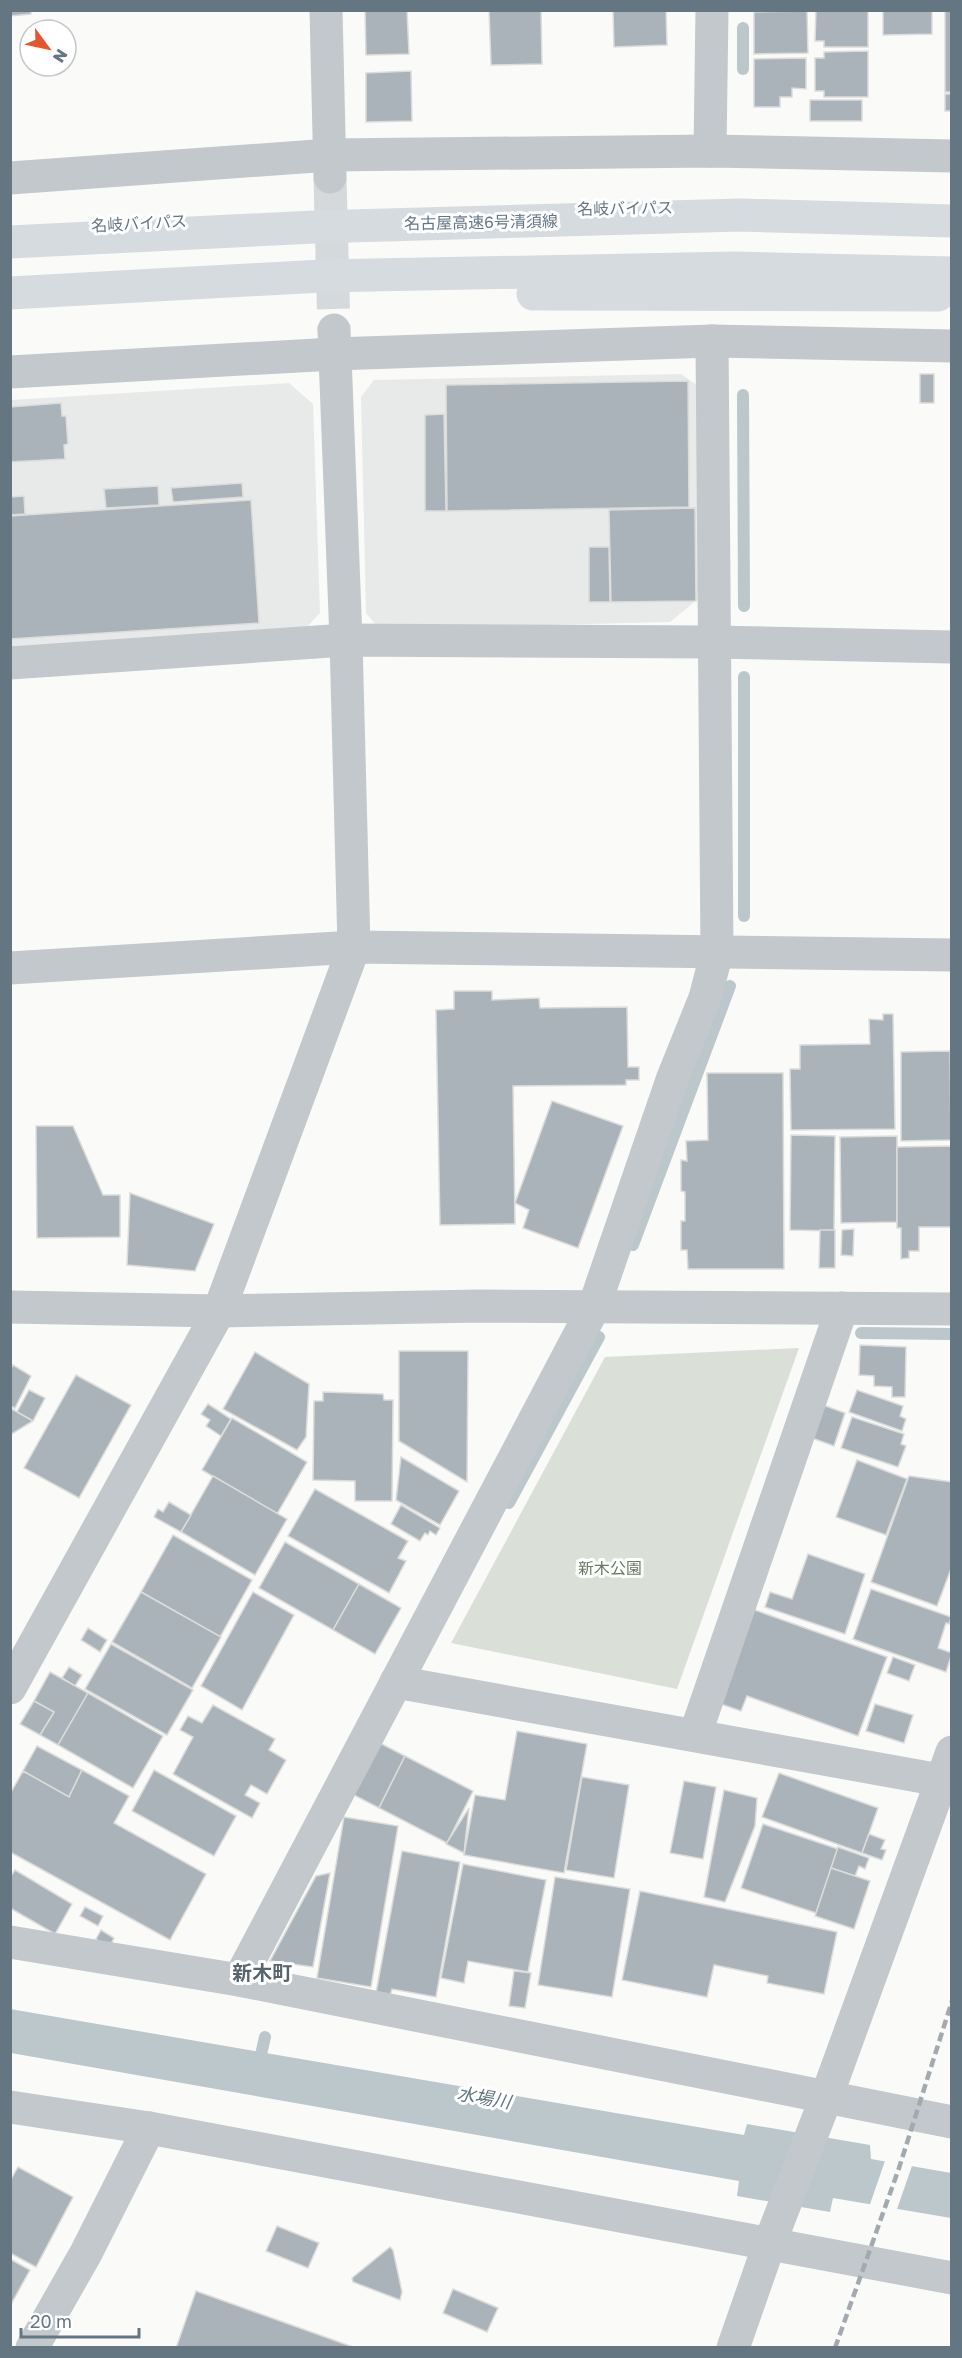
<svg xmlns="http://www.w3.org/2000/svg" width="962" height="2358" viewBox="0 0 962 2358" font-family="'Golos Text','Noto Sans JP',sans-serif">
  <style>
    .built { fill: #e8e9e9 }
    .green { fill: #dadfd7 }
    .water { fill: #bbc7cb }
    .pier { fill: #fafaf8 }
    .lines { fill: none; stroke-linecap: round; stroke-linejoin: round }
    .stream { stroke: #bbc7cb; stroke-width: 12 }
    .building { fill: #aab3b9; stroke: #dcdcda; stroke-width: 1.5 }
    .minor-tunnel { stroke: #d5d9db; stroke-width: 33; stroke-dasharray: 33 16; stroke-linecap: butt }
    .minor { stroke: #c3c8cc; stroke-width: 33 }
    .highway { stroke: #d6dbdf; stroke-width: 33 }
    .rail { stroke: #a2aab0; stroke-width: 4.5; stroke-dasharray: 9 4.5; stroke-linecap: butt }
    .labels { text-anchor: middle; stroke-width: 6; stroke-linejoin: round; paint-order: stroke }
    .street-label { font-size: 16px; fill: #657683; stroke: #fff }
    .park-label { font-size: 16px; fill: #687a64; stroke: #fff }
    .water-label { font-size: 18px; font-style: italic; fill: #60757c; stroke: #fff }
    .quarter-label { font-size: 20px; font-weight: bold; fill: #57646e; stroke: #fff }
  </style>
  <rect width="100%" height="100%" fill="#fafaf8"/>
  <g class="built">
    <polygon points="681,374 701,388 704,594 670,622 379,629 366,613 361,397 374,380"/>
    <polygon points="289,383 313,404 320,613 306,628 11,648 11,400"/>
  </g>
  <polygon class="green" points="799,1348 677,1689 451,1643 605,1357"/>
  <polygon class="water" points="10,2009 744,2135 747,2124 870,2145 871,2159 951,2173 951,2218 833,2198 830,2212 737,2196 739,2181 11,2053"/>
  <polygon class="pier" points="886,2158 913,2163 896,2212 869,2207"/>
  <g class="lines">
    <g class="stream">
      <polyline points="743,69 743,28"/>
      <polyline points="743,395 744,606"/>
      <polyline points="744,677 744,916"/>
      <polyline points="633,1245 730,986"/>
      <polyline points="861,1333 952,1334"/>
      <polyline points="509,1503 599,1337"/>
      <polyline points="258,2068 265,2037"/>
    </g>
  </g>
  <g class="building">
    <polygon points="10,10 31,10 31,14 10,16"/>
    <polygon points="365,10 407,10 409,54 366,55"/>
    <polygon points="489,10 541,10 542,64 491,65"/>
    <polygon points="613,10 666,10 667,45 614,47"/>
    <polygon points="816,10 868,10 868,47 824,47 824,41 815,41"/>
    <polygon points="883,10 932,10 932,34 883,35"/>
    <rect x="945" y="10" width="7" height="82"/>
    <polygon points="807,11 808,53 754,54 754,12"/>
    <polygon points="868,51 868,97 824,97 824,91 815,91 815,58 824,58 824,52"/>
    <polygon points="806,58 806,89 792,88 792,97 780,97 780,107 754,107 754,59"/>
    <polygon points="411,71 412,121 366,122 366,73"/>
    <rect x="945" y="94" width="7" height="17"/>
    <rect x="810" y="100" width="52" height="21"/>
    <rect x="920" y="374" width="14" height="29"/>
    <polygon points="688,381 689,507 447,511 446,385"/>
    <polygon points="61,403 62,416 66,416 68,444 64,445 65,459 10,462 10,407"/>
    <polygon points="444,414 446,511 425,511 425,415"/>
    <polygon points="242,483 243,497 173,502 171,488"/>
    <polygon points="158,486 159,505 106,508 104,489"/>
    <polygon points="24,496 25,514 10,515 10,497"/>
    <polygon points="251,500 259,623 10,639 10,516"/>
    <polygon points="695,508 696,601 611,602 609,510"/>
    <polygon points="589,547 609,547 610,602 589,602"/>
    <polygon points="454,991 492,991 492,1000 539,998 540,1008 627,1007 628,1067 639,1067 639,1080 626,1080 626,1085 513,1086 515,1224 440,1225 436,1010 454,1009"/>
    <polygon points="883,1014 893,1014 895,1129 791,1130 790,1069 800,1069 800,1045 870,1044 869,1019 883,1020"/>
    <polygon points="950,1051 951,1140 901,1141 901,1052"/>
    <polygon points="707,1073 783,1073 784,1269 688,1269 687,1250 681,1250 681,1221 685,1221 685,1192 681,1191 681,1160 687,1161 686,1141 708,1140"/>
    <polygon points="552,1101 623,1126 578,1248 523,1228 529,1210 515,1203"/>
    <polygon points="36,1126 73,1126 103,1195 120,1195 120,1237 37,1238"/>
    <polygon points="791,1135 835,1136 834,1231 790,1230"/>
    <polygon points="897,1136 897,1222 841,1223 840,1137"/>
    <polygon points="951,1146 951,1227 919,1227 919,1251 909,1251 909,1258 901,1259 901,1228 897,1228 897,1147"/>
    <polygon points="130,1193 214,1224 195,1271 127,1265"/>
    <polygon points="854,1229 853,1256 841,1255 842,1230"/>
    <polygon points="820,1230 835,1230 835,1268 819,1268"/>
    <polygon points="860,1345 906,1347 905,1397 892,1397 892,1387 874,1386 874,1376 859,1375"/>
    <polygon points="399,1351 468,1351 467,1482 399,1441"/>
    <polygon points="255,1352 309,1384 306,1437 297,1450 223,1409"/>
    <polygon points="13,1365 31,1376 15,1408 10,1406 10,1370"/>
    <polygon points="76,1375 131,1405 79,1498 24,1468"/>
    <polygon points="29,1390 45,1398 33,1421 17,1412"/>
    <polygon points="857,1390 903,1406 900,1416 906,1419 902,1431 849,1412"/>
    <polygon points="323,1392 383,1394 384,1400 393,1400 392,1501 355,1501 355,1481 313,1480 314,1401 323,1401"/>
    <polygon points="208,1404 231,1419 221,1436 206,1426 210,1420 201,1414"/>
    <polygon points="823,1405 845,1413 834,1446 812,1438"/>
    <polygon points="10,1408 33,1421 10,1435"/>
    <polygon points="852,1417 904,1434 901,1444 906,1446 898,1467 841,1448"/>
    <polygon points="232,1418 307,1462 277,1514 202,1470"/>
    <polygon points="401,1457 459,1491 440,1525 396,1500"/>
    <polygon points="857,1460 907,1479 886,1535 836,1517"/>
    <polygon points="213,1476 287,1519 255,1575 181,1532"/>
    <polygon points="909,1476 952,1482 952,1566 937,1606 871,1582"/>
    <polygon points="315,1489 408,1541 398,1558 406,1561 389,1593 288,1536"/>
    <polygon points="169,1502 191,1515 181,1532 154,1517 158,1509 163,1512"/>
    <polygon points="401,1505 440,1528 436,1535 430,1531 428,1535 425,1533 420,1541 391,1524"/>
    <polygon points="173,1535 252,1580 220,1637 141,1592"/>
    <polygon points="285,1542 359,1584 333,1630 259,1588"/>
    <polygon points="808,1554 865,1574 845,1634 765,1607 770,1592 792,1599"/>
    <polygon points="359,1584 401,1608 375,1654 333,1630"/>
    <polygon points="871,1589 951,1617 949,1624 946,1623 938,1648 952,1653 946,1672 853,1639"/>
    <polygon points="141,1592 221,1637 192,1688 112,1642"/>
    <polygon points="253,1592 294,1615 242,1710 201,1686"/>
    <polygon points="749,1608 887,1657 858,1736 747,1696 741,1711 715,1702"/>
    <polygon points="88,1628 107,1640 100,1652 81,1640"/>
    <polygon points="111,1644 193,1690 167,1735 85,1689"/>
    <polygon points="893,1657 915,1665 909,1681 887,1673"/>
    <polygon points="69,1667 82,1675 75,1686 62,1678"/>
    <polygon points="50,1672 88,1693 58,1745 40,1735 54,1712 34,1701"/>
    <polygon points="88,1693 163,1736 133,1788 58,1745"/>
    <polygon points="34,1701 54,1712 40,1735 20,1724"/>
    <polygon points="875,1704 913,1715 904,1743 866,1731"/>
    <polygon points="213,1705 275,1739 269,1750 286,1760 267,1794 251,1785 245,1795 260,1803 252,1818 173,1774 193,1737 180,1730 188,1716 202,1723"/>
    <polygon points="517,1731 587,1744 564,1873 464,1855 475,1795 505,1800"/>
    <polygon points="376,1741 405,1756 379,1808 350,1793"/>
    <polygon points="37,1746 82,1770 69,1797 23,1771"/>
    <polygon points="405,1756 473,1791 447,1843 379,1808"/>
    <polygon points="82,1770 129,1796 114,1823 206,1874 170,1940 10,1852 10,1794 23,1771 69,1797"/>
    <polygon points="154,1770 236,1816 214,1856 132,1811"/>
    <polygon points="779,1773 878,1808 862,1853 762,1817"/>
    <polygon points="582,1777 629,1785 614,1878 566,1870"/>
    <polygon points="684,1781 716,1787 703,1859 670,1853"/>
    <polygon points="724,1790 757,1798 755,1826 725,1902 704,1897"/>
    <polygon points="469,1808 464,1853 446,1844"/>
    <polygon points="344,1817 398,1826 371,1987 317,1978"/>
    <polygon points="763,1824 838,1849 816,1913 741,1888"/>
    <polygon points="869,1834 885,1840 881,1849 886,1850 882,1860 862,1853"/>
    <polygon points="838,1847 869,1858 865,1869 859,1866 855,1876 831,1868"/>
    <polygon points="402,1851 460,1862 436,1997 392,1989 390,1996 376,1993"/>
    <polygon points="463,1864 546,1880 528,1972 468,1961 464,1983 441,1978"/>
    <polygon points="831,1868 870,1881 854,1929 815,1916"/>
    <polygon points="15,1870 72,1904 55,1934 10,1908 10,1877"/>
    <polygon points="330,1873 313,1967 270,1961 316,1876"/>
    <polygon points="555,1877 630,1889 612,1997 538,1985"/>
    <polygon points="640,1891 837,1932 824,1994 767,1983 768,1976 714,1965 707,1997 622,1980"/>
    <polygon points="85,1907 103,1916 98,1926 80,1916"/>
    <polygon points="101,1930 114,1938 109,1948 96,1939"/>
    <polygon points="514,1971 531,1973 525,2008 509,2006"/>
    <polygon points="18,2167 73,2197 36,2267 10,2253 10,2181"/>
    <polygon points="277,2226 319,2243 308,2268 266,2251"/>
    <polygon points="390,2247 393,2250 402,2292 400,2300 353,2282 352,2278"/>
    <polygon points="10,2259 30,2270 10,2306"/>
    <polygon points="453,2289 498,2308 487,2332 443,2313"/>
    <polygon points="196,2291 356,2348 176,2348"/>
  </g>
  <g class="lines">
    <polyline class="minor-tunnel" points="330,178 334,330"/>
    <g class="minor">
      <polyline points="326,10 330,177"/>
      <polyline points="710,151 712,10"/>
      <polyline points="10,178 330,155 710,151 952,156"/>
      <polyline points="10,372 334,354 712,341 952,346"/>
      <polyline points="10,663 346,640 713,642 952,647"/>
      <polyline points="10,968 354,947 952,955"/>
      <polyline points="10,1307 219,1311 479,1306 952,1309"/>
      <polyline points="396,1682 940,1780"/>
      <polyline points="10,1688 219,1311 354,947 346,640 334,330"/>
      <polyline points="695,1735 842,1308"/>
      <polyline points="10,1942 239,1980 952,2122"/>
      <polyline points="239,1980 594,1307 672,1080 705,998 717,952 712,341"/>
      <polyline points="10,2107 149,2128 952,2278"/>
      <polyline points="32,2348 86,2253 149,2128"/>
      <polyline points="733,2348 769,2245 826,2098 952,1752"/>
    </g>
    <g class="highway">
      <polyline points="10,242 314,227 740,215 952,221"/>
      <polyline points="10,293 322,276 734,268 952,273"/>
      <polyline points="533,294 938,295"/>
    </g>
    <polyline class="rail" points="835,2348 899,2168 952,2001"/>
  </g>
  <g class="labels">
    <g class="street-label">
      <text transform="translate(625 208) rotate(-1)" y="6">名岐バイパス</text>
      <text transform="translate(481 222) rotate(-1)" y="6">名古屋高速6号清須線</text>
      <text transform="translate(139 223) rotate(-3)" y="6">名岐バイパス</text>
    </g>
    <g class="park-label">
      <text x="610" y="1574">新木公園</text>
    </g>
    <g class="water-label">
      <text transform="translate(484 2098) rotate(10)" y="6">水場川</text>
    </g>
    <g class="quarter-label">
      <text x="262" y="1980">新木町</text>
    </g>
  </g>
  <rect width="962" height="2358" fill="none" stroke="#657683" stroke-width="24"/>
  <g transform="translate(48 48) rotate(123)"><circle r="28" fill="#ffffff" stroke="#c1c8cd" stroke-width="1.5"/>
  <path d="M0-4.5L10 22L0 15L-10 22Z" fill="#e4572e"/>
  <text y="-9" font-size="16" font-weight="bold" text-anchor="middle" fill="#657683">N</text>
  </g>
  <path d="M21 2328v9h118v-9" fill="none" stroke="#657683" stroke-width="3"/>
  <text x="30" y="2328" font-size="18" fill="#657683" stroke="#ffffff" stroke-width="4.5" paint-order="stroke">20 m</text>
</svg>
